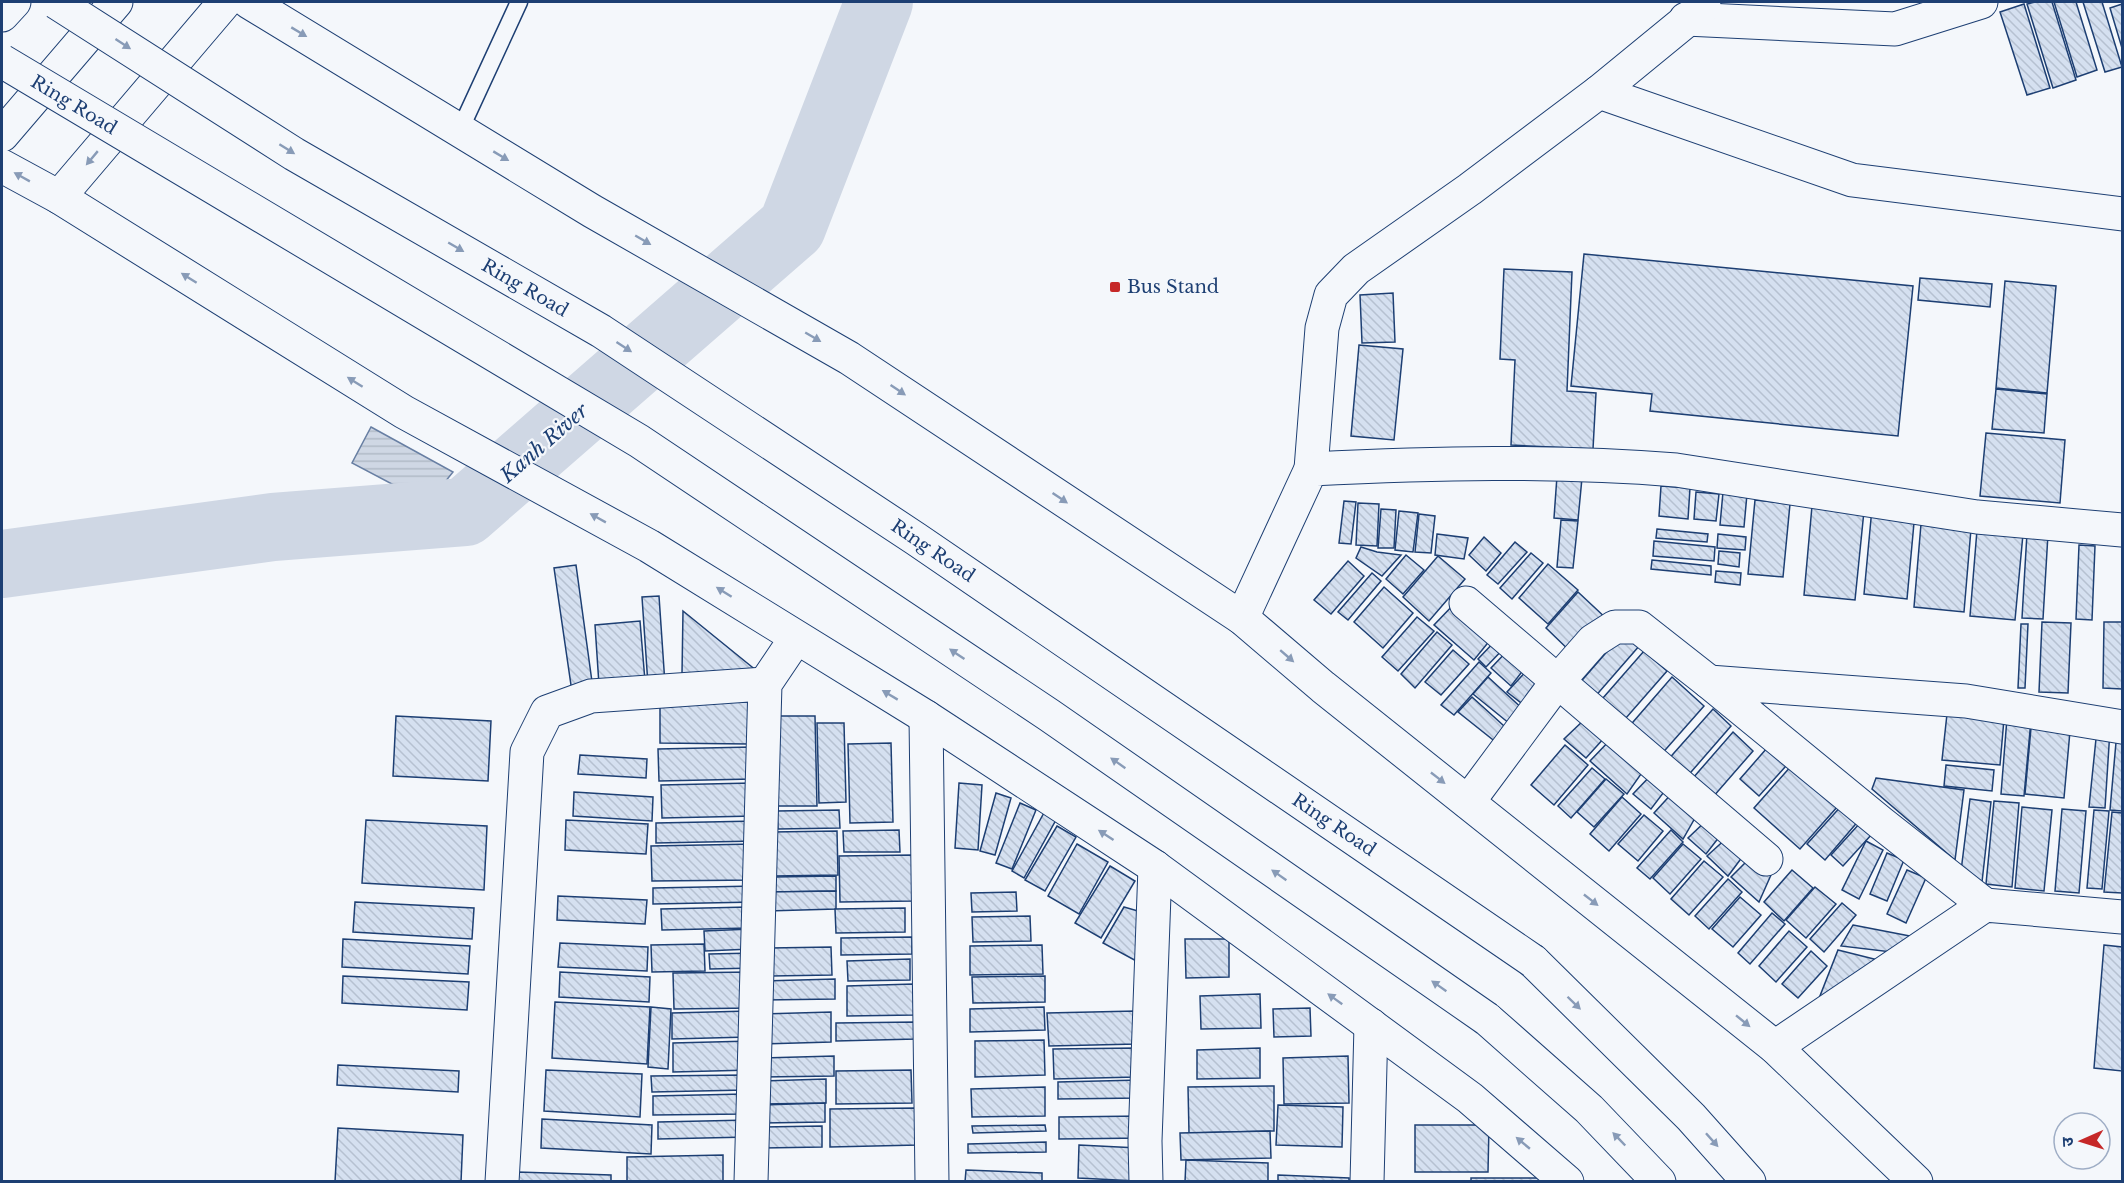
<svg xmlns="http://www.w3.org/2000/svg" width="2124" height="1183" viewBox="0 0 2124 1183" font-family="'Libre Baskerville','Noto Sans Devanagari',serif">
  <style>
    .water { fill: url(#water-rules); stroke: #687fa3; stroke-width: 1.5 }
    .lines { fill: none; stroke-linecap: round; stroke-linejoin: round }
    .river { stroke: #cfd7e4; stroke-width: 68 }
    .building { fill: url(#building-back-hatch); stroke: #1d3f73; stroke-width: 1.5 }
    .lane-casing { stroke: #1d3f73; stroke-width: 19 }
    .street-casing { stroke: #1d3f73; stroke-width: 35 }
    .primary-casing { stroke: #1d3f73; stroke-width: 35 }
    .highway-casing { stroke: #1d3f73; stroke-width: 35 }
    .lane { stroke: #f4f7fb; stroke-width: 16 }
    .street { stroke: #f4f7fb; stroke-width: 33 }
    .primary { stroke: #f4f7fb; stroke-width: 33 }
    .highway { stroke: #f4f7fb; stroke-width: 33 }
    .primary-bridge-casing { stroke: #1d3f73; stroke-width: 35; stroke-linecap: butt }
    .primary-bridge { stroke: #f4f7fb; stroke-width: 33 }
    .oneway { fill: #889bb7 }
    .poi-dot { fill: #c62828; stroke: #f4f7fb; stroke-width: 2 }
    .labels { text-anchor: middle; stroke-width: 4.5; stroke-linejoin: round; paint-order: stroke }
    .street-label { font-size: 18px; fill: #1d3f73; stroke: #f4f7fb }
    .poi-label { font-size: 18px; fill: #1d3f73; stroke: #f4f7fb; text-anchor: start }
    .water-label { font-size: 20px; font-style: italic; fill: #1d3f73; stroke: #f4f7fb }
  </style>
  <defs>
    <pattern id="water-rules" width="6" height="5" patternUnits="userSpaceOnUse" patternTransform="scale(1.5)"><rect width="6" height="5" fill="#cfd7e4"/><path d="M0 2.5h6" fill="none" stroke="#b1bac7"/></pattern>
    <pattern id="building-back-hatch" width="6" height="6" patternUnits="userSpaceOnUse" patternTransform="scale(1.5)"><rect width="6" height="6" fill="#d5e0f0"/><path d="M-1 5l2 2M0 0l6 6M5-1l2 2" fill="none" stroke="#b6c1d1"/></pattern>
  </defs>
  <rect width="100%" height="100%" fill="#f4f7fb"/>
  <polygon class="water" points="371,427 453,472 428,503 352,463"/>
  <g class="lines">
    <polyline class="river" points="2,564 273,527 465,512 792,227 879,2"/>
  </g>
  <g class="building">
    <polygon points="2035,2 2052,2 2076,80 2053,88 2027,4"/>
    <polygon points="2054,2 2076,2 2097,70 2077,77"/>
    <polygon points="2083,2 2102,2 2122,67 2105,72"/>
    <polygon points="2024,4 2050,88 2027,95 2000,12"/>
    <polygon points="2122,4 2122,48 2110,8"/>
    <polygon points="1584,254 1913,286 1898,436 1650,411 1652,394 1571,386"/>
    <polygon points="1504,269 1572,272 1567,391 1596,393 1593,449 1511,445 1515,360 1500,359"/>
    <polygon points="1920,278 1992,284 1990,307 1918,300"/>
    <polygon points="2005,281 2056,286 2047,393 1996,388"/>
    <polygon points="1393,293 1395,342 1362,343 1360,295"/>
    <polygon points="1359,345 1403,349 1394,440 1351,436"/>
    <polygon points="1996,389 2047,394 2044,433 1992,429"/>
    <polygon points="1986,433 2065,440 2060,503 1980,496"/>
    <polygon points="1557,476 1582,478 1578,520 1554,518"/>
    <polygon points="1661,486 1690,488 1688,519 1659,516"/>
    <polygon points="1696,492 1719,494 1716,521 1694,519"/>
    <polygon points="1723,492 1747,494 1744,527 1720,525"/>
    <polygon points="1755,500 1790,504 1783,577 1748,574"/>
    <polygon points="1344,501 1356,502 1351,544 1339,543"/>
    <polygon points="1358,503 1379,504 1377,546 1356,545"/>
    <polygon points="1812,506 1864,511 1855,600 1804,595"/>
    <polygon points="1872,508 1915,512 1907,599 1864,594"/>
    <polygon points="1381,509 1396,510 1394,548 1378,548"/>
    <polygon points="1399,511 1418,513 1413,552 1395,550"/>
    <polygon points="1419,514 1435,516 1431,553 1415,552"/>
    <polygon points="1561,520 1578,521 1573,568 1557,567"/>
    <polygon points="1921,524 1971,529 1964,612 1914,607"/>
    <polygon points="1657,529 1708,534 1707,542 1656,538"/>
    <polygon points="1977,530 2023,534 2015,620 1970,616"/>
    <polygon points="2027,533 2048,534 2043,619 2022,618"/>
    <polygon points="1437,534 1468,538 1464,559 1435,555"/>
    <polygon points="1718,534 1746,537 1745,550 1717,548"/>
    <polygon points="1484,537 1501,553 1486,571 1469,555"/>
    <polygon points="1654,541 1715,547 1714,561 1653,556"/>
    <polygon points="1515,542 1527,552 1498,584 1487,575"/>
    <polygon points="2079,545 2095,546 2092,620 2076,619"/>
    <polygon points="1361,547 1377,552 1401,555 1382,576 1356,558"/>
    <polygon points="1719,551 1740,553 1739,567 1718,564"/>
    <polygon points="1531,553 1543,563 1512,599 1500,588"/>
    <polygon points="1406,555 1424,570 1403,594 1386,579"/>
    <polygon points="1438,556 1465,579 1429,621 1403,597"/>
    <polygon points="1652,560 1711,566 1711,575 1651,569"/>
    <polygon points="1348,561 1364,576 1331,614 1314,600"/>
    <polygon points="1548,564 1578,590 1548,624 1519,598"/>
    <polygon points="576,565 593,689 572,692 554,568"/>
    <polygon points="1716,571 1741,573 1740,585 1715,582"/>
    <polygon points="1372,573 1381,581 1348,620 1338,612"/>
    <polygon points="1384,587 1413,613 1383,648 1354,622"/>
    <polygon points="1578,592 1609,621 1576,657 1546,628"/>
    <polygon points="659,596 665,684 648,685 642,597"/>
    <polygon points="1457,601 1495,634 1474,660 1434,625"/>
    <polygon points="683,611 757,671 682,674"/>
    <polygon points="1417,617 1434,631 1398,671 1382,657"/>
    <polygon points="640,621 645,681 599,685 595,625"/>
    <polygon points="2042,622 2071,623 2068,693 2039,692"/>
    <polygon points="2104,622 2122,622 2122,689 2103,688"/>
    <polygon points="2021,624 2028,624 2025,688 2018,688"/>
    <polygon points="1625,631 1640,645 1593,699 1577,686"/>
    <polygon points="1437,632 1452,645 1415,688 1401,674"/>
    <polygon points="1498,638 1507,645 1486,667 1478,659"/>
    <polygon points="1511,647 1528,664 1511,686 1491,668"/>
    <polygon points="1453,650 1469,664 1441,695 1425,682"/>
    <polygon points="1644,651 1667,671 1619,726 1596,706"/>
    <polygon points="1479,662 1491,673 1454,715 1441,705"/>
    <polygon points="1531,666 1550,682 1529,709 1507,692"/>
    <polygon points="1488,677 1527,713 1515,728 1473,694"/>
    <polygon points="1672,677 1704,706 1659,757 1627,729"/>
    <polygon points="1472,697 1514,735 1502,747 1458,712"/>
    <polygon points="660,701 749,702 749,744 660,743"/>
    <polygon points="1713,709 1731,726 1685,779 1666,762"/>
    <polygon points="1947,714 2004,719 2000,765 1942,760"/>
    <polygon points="396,716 491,721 488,781 393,776"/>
    <polygon points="771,716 815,716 817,806 773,806"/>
    <polygon points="2032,717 2071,720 2064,798 2025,794"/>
    <polygon points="1586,718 1605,737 1586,758 1564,739"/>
    <polygon points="2007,718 2031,720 2024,796 2001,794"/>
    <polygon points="817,723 844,723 846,802 819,803"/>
    <polygon points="2097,729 2110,730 2105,808 2089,807"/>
    <polygon points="2117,731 2122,731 2122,811 2110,810"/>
    <polygon points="1733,732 1753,751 1713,797 1693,778"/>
    <polygon points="1612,738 1646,767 1627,794 1590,761"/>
    <polygon points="1774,740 1794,757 1759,796 1740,779"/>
    <polygon points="891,743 893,822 850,823 848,744"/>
    <polygon points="1565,745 1588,765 1554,805 1531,785"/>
    <polygon points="752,747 752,779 659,781 658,749"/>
    <polygon points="580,755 647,759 646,778 578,774"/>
    <polygon points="1792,765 1838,806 1800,849 1754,808"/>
    <polygon points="1946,765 1994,770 1992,791 1944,786"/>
    <polygon points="1592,768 1605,779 1571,818 1558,806"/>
    <polygon points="1654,772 1670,784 1651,809 1633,794"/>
    <polygon points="1876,778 1964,790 1955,860 1872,789"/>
    <polygon points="1606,779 1624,794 1594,827 1577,812"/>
    <polygon points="752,783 754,816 662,818 661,785"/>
    <polygon points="959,783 982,785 978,850 955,848"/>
    <polygon points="1675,790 1699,811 1683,839 1654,813"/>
    <polygon points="574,792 653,797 652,821 573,816"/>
    <polygon points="996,793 1011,798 995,855 980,851"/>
    <polygon points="1622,797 1641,814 1609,851 1590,834"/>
    <polygon points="1970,799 1991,802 1982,882 1960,879"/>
    <polygon points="1994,801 2019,803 2012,887 1986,884"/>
    <polygon points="1020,803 1036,810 1012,869 996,863"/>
    <polygon points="1843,804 1860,819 1825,860 1807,844"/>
    <polygon points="2022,807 2052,810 2044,891 2015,888"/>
    <polygon points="2062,809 2086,811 2079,893 2055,891"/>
    <polygon points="839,810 840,828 778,829 777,811"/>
    <polygon points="2094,810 2109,811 2102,889 2087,888"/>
    <polygon points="1045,811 1057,818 1024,878 1012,871"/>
    <polygon points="2112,812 2122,813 2122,893 2104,892"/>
    <polygon points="1644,815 1663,831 1638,861 1618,844"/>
    <polygon points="1708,819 1723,832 1706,854 1688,838"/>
    <polygon points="366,820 487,826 484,890 362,883"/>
    <polygon points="566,820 648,824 646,854 565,850"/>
    <polygon points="757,821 757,841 656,843 656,823"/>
    <polygon points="1860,823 1872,834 1843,866 1831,855"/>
    <polygon points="1057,826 1076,837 1045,891 1025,880"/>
    <polygon points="899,830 900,852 844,852 843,831"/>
    <polygon points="1671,830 1683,842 1650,879 1637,868"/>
    <polygon points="837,831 838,875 773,876 772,832"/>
    <polygon points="1730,835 1746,852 1728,876 1707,856"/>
    <polygon points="1866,841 1883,850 1859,899 1842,890"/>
    <polygon points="754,844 755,880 652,881 651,846"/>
    <polygon points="1077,844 1108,862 1079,914 1048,896"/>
    <polygon points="1683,844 1701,859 1670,894 1653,878"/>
    <polygon points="1887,853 1904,860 1887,901 1870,894"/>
    <polygon points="912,855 913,901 840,902 839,856"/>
    <polygon points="1752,856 1771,875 1759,902 1731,877"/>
    <polygon points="1704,861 1723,877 1689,915 1671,899"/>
    <polygon points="1110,866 1135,881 1101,938 1075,923"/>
    <polygon points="1792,870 1813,888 1784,921 1764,902"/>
    <polygon points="1907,870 1926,878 1906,923 1887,914"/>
    <polygon points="836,876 836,891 773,892 773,877"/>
    <polygon points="1728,879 1742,892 1709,929 1695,916"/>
    <polygon points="756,886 756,902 653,904 653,888"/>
    <polygon points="1815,887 1836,904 1806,938 1786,920"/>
    <polygon points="836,891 836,909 767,911 766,892"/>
    <polygon points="1016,892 1017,911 972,912 971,893"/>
    <polygon points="558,896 647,900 645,924 557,920"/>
    <polygon points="1740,897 1761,915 1733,947 1712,929"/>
    <polygon points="355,902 474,908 472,939 353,932"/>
    <polygon points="1842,903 1856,915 1824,952 1810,939"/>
    <polygon points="748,907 749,928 662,930 661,909"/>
    <polygon points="1124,907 1145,913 1140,963 1103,943"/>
    <polygon points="905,908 905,932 836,933 835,909"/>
    <polygon points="1772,913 1785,924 1750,964 1738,953"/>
    <polygon points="1030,916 1031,941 973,942 972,917"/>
    <polygon points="1853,925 1915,937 1900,953 1841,946"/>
    <polygon points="751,929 751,949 705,951 704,931"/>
    <polygon points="1789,931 1807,947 1776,982 1759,966"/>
    <polygon points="912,937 912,954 841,955 841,938"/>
    <polygon points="343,939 470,946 468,974 342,967"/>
    <polygon points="1185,939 1229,939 1229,977 1186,978"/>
    <polygon points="560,943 648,947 647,971 558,967"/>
    <polygon points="704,944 705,971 652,972 651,945"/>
    <polygon points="1042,945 1043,974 970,975 970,946"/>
    <polygon points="2104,945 2122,947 2122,1071 2094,1068"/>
    <polygon points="831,947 832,975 771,976 770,948"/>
    <polygon points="1838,950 1874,959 1865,976 1818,1001"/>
    <polygon points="1811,951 1827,966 1798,998 1782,984"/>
    <polygon points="755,953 755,968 710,969 709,954"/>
    <polygon points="910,959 910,980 848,981 847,961"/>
    <polygon points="560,972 650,977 649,1002 559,997"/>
    <polygon points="752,972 752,1008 674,1009 673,973"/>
    <polygon points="343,976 469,982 467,1010 342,1003"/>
    <polygon points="1045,976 1045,1002 973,1003 972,977"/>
    <polygon points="835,979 835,999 764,1000 763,981"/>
    <polygon points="913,984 914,1015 847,1016 847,986"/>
    <polygon points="1260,994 1261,1028 1201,1029 1200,996"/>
    <polygon points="555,1002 650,1007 647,1064 552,1058"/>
    <polygon points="651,1007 671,1009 668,1069 648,1067"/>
    <polygon points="1044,1007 1045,1030 970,1032 970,1009"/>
    <polygon points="1310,1008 1311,1036 1274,1037 1273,1009"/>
    <polygon points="749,1011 748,1037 672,1039 672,1013"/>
    <polygon points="1136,1011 1137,1044 1049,1046 1047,1013"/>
    <polygon points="831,1012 831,1042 761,1044 758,1014"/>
    <polygon points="916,1022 916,1039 836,1041 836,1023"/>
    <polygon points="1044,1040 1045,1075 975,1077 975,1041"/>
    <polygon points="751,1041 751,1070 673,1072 673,1043"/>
    <polygon points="1136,1048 1136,1077 1054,1079 1053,1049"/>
    <polygon points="1260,1048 1260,1078 1197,1079 1197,1050"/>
    <polygon points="834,1056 834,1076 760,1077 760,1058"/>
    <polygon points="1348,1056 1349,1103 1284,1104 1283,1058"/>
    <polygon points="338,1065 459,1071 458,1092 337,1085"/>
    <polygon points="546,1070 642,1074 640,1117 544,1111"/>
    <polygon points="911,1070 912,1103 836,1104 836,1071"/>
    <polygon points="745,1075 745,1090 652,1092 651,1076"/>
    <polygon points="826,1079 826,1103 761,1104 761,1081"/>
    <polygon points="1140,1080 1140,1098 1058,1099 1058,1082"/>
    <polygon points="1274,1086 1274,1131 1189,1133 1188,1087"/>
    <polygon points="1045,1087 1045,1116 972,1117 971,1089"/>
    <polygon points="744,1094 744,1114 653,1115 653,1096"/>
    <polygon points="825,1103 825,1122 759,1123 758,1105"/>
    <polygon points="1278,1105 1343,1107 1342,1147 1276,1145"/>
    <polygon points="917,1108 918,1145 830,1147 830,1109"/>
    <polygon points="1143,1116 1144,1138 1059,1139 1059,1117"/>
    <polygon points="542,1119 652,1125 651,1154 541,1148"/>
    <polygon points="749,1120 749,1137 658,1139 658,1122"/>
    <polygon points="1045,1125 1046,1131 973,1133 972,1126"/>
    <polygon points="1415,1125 1489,1125 1488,1172 1415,1172"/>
    <polygon points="822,1126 822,1147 763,1148 762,1127"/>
    <polygon points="338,1128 463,1135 461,1182 335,1182"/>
    <polygon points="1270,1131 1271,1158 1181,1160 1180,1133"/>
    <polygon points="1046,1142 1046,1152 968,1153 968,1144"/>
    <polygon points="1079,1145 1138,1148 1137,1181 1078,1178"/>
    <polygon points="723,1155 723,1182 627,1182 627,1157"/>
    <polygon points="1186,1160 1268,1163 1268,1182 1185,1182"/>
    <polygon points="966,1170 1042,1173 1042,1182 965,1182"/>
    <polygon points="517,1172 611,1175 611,1182 517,1182"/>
    <polygon points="1278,1175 1349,1178 1349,1182 1278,1182"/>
    <rect x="1471" y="1178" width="72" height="4"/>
  </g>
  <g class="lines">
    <defs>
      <polyline id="lane" points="460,130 519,2"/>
      <g id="street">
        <polyline points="1686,19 1895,29 1981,2"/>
        <polyline points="1599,92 1704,6"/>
        <polyline points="1311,469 1322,328 1331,295 1356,269 1470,189 1599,92 1852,180 2122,214"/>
        <polyline points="1466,603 1766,859"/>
        <path d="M1242 618 1311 469C1432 463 1555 460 1676 470L1977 517 2122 530"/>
        <polyline points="926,717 932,1182"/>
        <polyline points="1468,802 1557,682 1593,641 1615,627 1639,627 1709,682"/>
        <polyline points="1985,905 1881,823 1709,682 1966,701 2122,727"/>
        <polyline points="1775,1047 1985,905 2122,917"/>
        <polyline points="502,1182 527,752 547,712 591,696 765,684"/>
        <polyline points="751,1182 765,684 796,638"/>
        <polyline points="1146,1182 1145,1141 1155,867"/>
        <polyline points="1367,1182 1371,1025"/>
      </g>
      <g id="primary">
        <polyline points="1533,961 1691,1117 1749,1182"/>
        <polyline points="1487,1019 1589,1109 1659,1182"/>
      </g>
      <g id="highway">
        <polyline points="249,2 592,211 849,358 1242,618 1323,687 1775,1047 1916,1182"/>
        <polyline points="2,15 14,2"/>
        <polyline points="2,135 116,2"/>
        <polyline points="2,166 59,197 404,412 649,546 926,717 1155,867 1470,1098 1567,1182"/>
        <polyline points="59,197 225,2"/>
      </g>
    </defs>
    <use href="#lane" class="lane-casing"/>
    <use href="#street" class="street-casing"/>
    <use href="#primary" class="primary-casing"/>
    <use href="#highway" class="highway-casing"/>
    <use href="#lane" class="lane"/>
    <use href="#street" class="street"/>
    <use href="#primary" class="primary"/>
    <use href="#highway" class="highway"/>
    <defs>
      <g id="primary-bridge">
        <polyline points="56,2 294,154 601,331 916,539 1533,961"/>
        <polyline points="2,61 639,441 1049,715 1487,1019"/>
      </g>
    </defs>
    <use href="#primary-bridge" class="primary-bridge-casing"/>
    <use href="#primary-bridge" class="primary-bridge"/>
  </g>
  <defs><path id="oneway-solid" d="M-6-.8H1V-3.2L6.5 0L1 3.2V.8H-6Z" transform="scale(1.5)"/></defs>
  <g class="oneway">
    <use href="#oneway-solid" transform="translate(299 32) rotate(31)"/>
    <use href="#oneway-solid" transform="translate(123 44) rotate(33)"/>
    <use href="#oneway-solid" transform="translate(287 149) rotate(32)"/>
    <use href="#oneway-solid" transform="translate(501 156) rotate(31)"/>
    <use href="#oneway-solid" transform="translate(92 158) rotate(130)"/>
    <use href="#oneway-solid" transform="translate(22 177) rotate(-151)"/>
    <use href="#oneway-solid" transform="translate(643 240) rotate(30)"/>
    <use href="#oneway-solid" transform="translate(456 247) rotate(30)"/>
    <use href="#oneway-solid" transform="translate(189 278) rotate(-148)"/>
    <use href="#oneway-solid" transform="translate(813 337) rotate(30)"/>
    <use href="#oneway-solid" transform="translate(624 347) rotate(33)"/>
    <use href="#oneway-solid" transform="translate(355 382) rotate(-148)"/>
    <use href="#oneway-solid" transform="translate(898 390) rotate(34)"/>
    <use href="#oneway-solid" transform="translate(1060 498) rotate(34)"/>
    <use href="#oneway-solid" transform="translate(598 518) rotate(-151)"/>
    <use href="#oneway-solid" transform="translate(724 592) rotate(-148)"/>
    <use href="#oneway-solid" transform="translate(957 654) rotate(-146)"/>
    <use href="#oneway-solid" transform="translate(1287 656) rotate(41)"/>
    <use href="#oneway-solid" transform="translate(890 695) rotate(-149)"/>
    <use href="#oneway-solid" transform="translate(1118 763) rotate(-145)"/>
    <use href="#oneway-solid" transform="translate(1438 778) rotate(38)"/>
    <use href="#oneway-solid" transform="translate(1106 835) rotate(-147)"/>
    <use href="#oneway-solid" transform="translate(1279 875) rotate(-145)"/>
    <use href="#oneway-solid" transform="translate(1591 900) rotate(38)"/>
    <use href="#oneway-solid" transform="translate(1439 986) rotate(-145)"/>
    <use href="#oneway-solid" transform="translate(1335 999) rotate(-144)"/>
    <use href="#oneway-solid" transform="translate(1574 1003) rotate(44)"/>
    <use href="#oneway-solid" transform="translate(1743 1021) rotate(39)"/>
    <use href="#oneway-solid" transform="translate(1619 1139) rotate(-134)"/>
    <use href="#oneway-solid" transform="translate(1712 1140) rotate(48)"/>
    <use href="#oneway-solid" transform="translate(1523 1143) rotate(-140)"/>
  </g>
  <rect class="poi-dot" x="1109" y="281" width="12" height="12" rx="3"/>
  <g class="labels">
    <g class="street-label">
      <text transform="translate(74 105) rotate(31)" y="6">Ring Road</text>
      <text transform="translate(525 288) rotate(30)" y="6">Ring Road</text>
      <text transform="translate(933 551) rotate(34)" y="6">Ring Road</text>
      <text transform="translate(1334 825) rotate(34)" y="6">Ring Road</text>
    </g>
    <g class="poi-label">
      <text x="1127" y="293">Bus Stand</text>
    </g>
    <g class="water-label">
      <text transform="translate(544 443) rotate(-41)" y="7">Kanh River</text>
    </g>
  </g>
  <rect width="2124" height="1183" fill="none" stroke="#1d3f73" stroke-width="6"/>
  <g transform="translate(2082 1141) rotate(267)"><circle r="28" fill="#f4f7fb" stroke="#9eadc5" stroke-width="1.5"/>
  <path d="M0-4.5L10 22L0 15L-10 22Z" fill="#c62828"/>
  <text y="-9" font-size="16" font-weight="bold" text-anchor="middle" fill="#1d3f73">उ</text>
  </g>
</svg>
